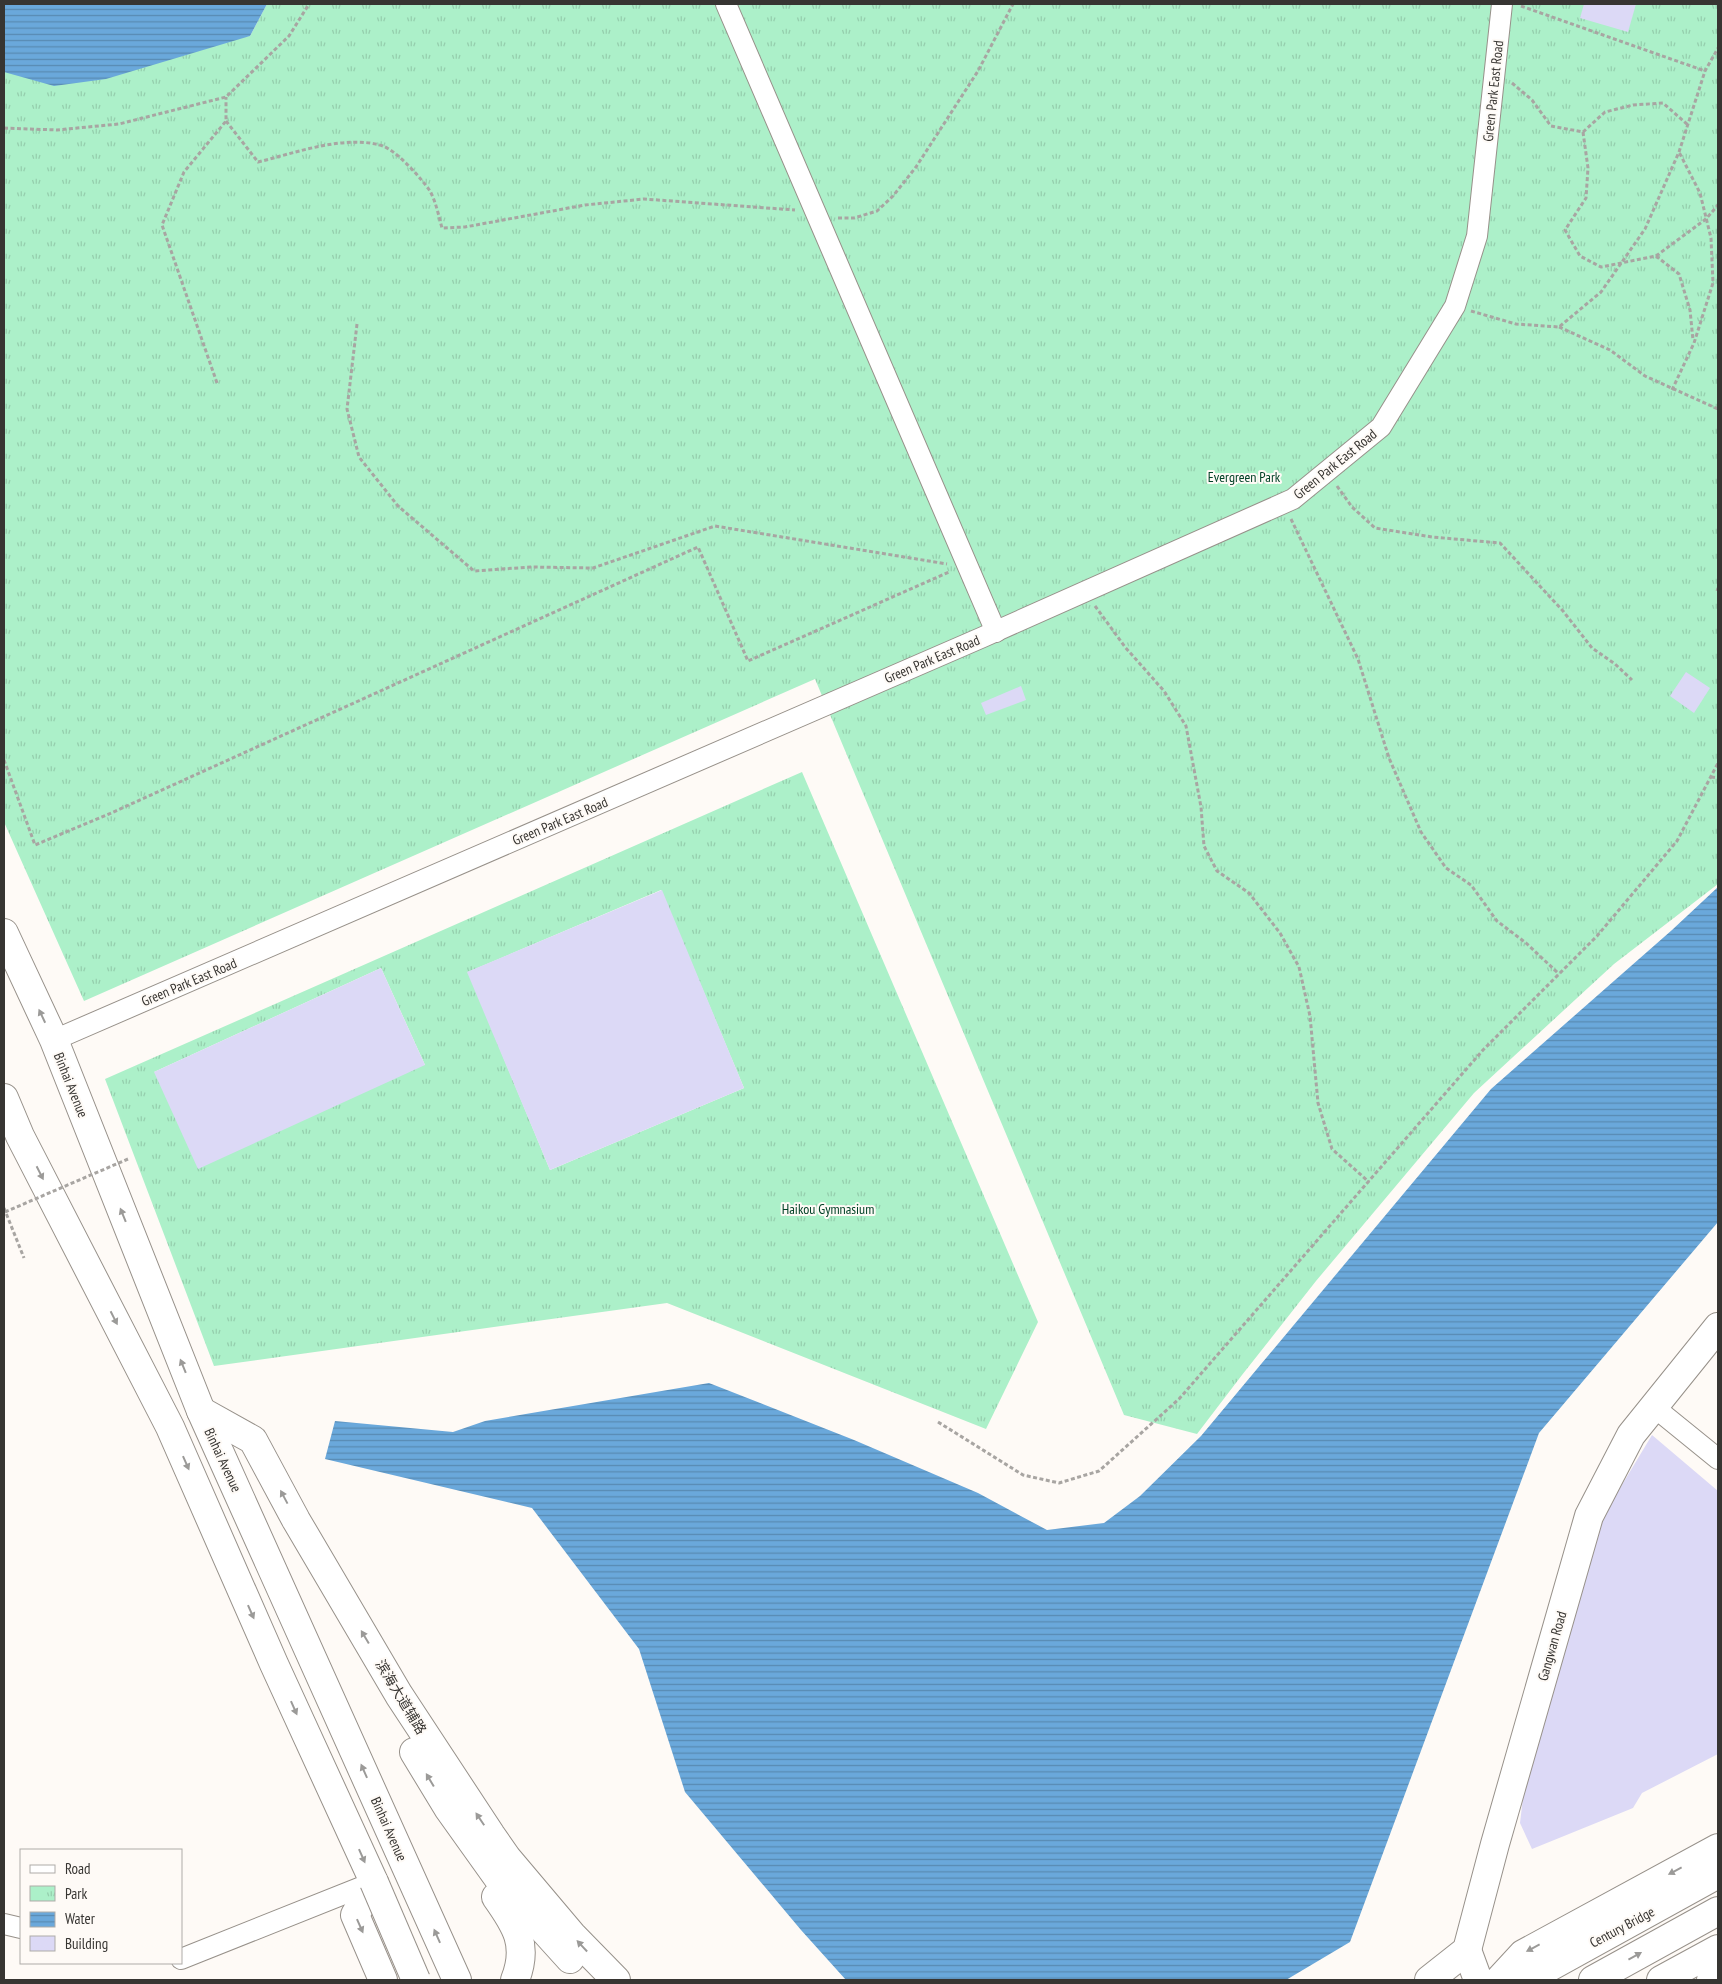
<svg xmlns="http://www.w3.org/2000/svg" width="1722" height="1984" viewBox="0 0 1722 1984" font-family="'PT Sans Narrow','Noto Sans SC',sans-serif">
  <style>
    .park { fill: url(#park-tufts); fill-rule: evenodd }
    .water { fill: url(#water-rules) }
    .building { fill: #dcd9f6 }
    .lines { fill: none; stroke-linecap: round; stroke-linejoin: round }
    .street-casing { stroke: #97918a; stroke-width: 22 }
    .secondary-casing { stroke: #97918a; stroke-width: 30 }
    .highway-casing { stroke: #97918a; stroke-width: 30 }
    .path { stroke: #a8a5a2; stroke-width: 3; stroke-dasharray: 4 2.5; stroke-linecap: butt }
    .street { stroke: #fff; stroke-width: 20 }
    .secondary { stroke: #fff; stroke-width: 28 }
    .highway { stroke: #fff; stroke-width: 28 }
    .highway-bridge-casing { stroke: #97918a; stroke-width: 30; stroke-linecap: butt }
    .path-bridge { stroke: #a8a5a2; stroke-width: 3; stroke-dasharray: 4 2.5; stroke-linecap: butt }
    .highway-bridge { stroke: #fff; stroke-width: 28 }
    .oneway { fill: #9b9a98 }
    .labels { text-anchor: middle; stroke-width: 4; stroke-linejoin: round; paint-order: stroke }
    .street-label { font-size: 14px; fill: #373532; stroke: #fefaf6 }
    .park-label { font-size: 14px; fill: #004126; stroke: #fefaf6 }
  </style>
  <defs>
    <pattern id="park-tufts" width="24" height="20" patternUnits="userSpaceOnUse" patternTransform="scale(1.25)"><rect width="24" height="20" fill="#acf0c9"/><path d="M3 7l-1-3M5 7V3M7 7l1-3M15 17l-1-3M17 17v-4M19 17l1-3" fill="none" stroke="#95cead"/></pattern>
    <pattern id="water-rules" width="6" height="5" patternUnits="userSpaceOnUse" patternTransform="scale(1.25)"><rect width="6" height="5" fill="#6aa8db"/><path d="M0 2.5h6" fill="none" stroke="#588ab2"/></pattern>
  </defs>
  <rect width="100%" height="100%" fill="#fefaf6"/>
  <g class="park">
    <polygon points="267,4 1718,4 1718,884 1614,964 1474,1093 1316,1281 1242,1375 1197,1434 1124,1415 815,679 84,1001 4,822 4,67 250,36"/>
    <path d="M802 772 1038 1322 986 1429 667 1303 214 1366 105 1079ZM661 890 744 1088 550 1170 468 972ZM381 968 425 1065 154 1072Z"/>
  </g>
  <g class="water">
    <polygon points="4,4 267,4 250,36 106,79 54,86 4,72"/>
    <polygon points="1718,887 1718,1222 1539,1433 1350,1942 1286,1980 846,1980 801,1930 685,1792 639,1649 532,1508 325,1459 335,1421 453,1432 485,1421 709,1383 854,1440 978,1493 1047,1530 1104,1523 1140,1496 1201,1436 1491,1089 1672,930"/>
  </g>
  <g class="building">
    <polygon points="1584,4 1636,4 1628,32 1580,18"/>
    <polygon points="1686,672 1710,688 1694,713 1670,696"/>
    <polygon points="1021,686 1026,700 986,715 981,703"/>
    <polygon points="662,890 744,1088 550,1170 467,972"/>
    <polygon points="381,968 425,1065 198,1169 154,1072"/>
    <polygon points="1652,1435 1718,1491 1718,1754 1642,1793 1633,1808 1532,1849 1520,1823 1527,1764 1596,1528"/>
  </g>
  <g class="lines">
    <defs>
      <g id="street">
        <polyline points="726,4 996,632"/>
        <polyline points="54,1040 983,637 1293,499 1381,427 1455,306 1477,236 1502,4"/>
        <polyline points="1654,1407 1718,1459"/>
        <polyline points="4,1924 21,1928"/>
        <polyline points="181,1959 374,1882"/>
      </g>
      <g id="secondary">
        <polyline points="1467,1950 1478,1980"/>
        <polyline points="1429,1980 1467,1950 1495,1844 1589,1516 1631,1435 1718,1327"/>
        <polyline points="1711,1980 1718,1976"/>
      </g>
      <g id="highway">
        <polyline points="4,933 54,1040 201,1411 457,1980"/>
        <polyline points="4,1098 20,1136 170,1427 274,1664 374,1882 355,1915 383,1980"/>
        <polyline points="201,1411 253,1440 296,1520 399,1695 491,1835 507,1858 572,1935 616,1980"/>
        <polyline points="414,1752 448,1808 503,1885 570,1959"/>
        <path d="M496 1897C516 1925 529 1945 515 1980"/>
        <polyline points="1499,1980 1523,1954 1718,1848"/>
        <polyline points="1526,1980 1718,1874"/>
        <polyline points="1593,1980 1718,1911"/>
        <polyline points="1661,1980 1718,1949"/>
      </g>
    </defs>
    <use href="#street" class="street-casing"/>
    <use href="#secondary" class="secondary-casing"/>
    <use href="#highway" class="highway-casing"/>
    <g class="path">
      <polyline points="1521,6 1705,71"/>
      <polyline points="1512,83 1532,100 1551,126 1583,132 1605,112 1633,105 1663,103 1688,125"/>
      <path d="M226 121 258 162C295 153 346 134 383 146 398 152 421 178 430 191 436 202 439 217 442 228L465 227 585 205 644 199 795 210"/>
      <polyline points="4,128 57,130 119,124 226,97 289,36 309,4"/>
      <polyline points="1583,132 1588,168 1586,198 1565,230 1580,256 1601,267 1656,256 1706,219 1718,205"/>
      <polyline points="838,218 854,218 877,211 893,196 916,167 978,71 1013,4"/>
      <polyline points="1656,256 1679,274 1690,310 1693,340"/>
      <polyline points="1471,311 1516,324 1559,327 1601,292 1645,229 1679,152 1705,71 1718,48"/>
      <polyline points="357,324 347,409 359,457 398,506 474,571 531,567 593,568 715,526 947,564"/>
      <polyline points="1559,327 1610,350 1645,376 1718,409"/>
      <polyline points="217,383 162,225 184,172 226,121 226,97"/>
      <polyline points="1672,390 1694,343 1713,283 1711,238 1700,193 1679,152"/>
      <polyline points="1337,486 1352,507 1375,528 1432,537 1500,543 1563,611 1592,648 1615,664 1632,680"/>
      <polyline points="1291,519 1358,659 1389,758 1421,832 1446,868 1471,885 1497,921 1526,943 1559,974"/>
      <polyline points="1717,591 1718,588"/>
      <polyline points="1095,606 1125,647 1164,691 1186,726 1201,807 1204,846 1217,871 1249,893 1280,933 1299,967 1310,1016 1318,1103 1332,1149 1369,1182"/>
      <polyline points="4,760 35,845 109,814 698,547 748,661 949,572"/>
      <polyline points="1711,777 1718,778"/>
      <polyline points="4,1208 24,1258"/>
      <polyline points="938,1422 1023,1475 1059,1483 1099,1471 1179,1399 1483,1050 1597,936 1677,841 1718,763"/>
    </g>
    <use href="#street" class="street"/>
    <use href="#secondary" class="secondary"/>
    <use href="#highway" class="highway"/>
    <defs>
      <polyline id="highway-bridge" points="374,1882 416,1980"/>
    </defs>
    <use href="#highway-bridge" class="highway-bridge-casing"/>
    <polyline class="path-bridge" points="5,1212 128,1159"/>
    <use href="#highway-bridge" class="highway-bridge"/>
  </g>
  <defs><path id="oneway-solid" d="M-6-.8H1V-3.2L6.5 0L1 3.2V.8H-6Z" transform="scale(1.25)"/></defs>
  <g class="oneway">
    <use href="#oneway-solid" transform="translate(42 1016) rotate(-115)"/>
    <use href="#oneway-solid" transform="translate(40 1173) rotate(63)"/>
    <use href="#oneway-solid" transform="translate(123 1215) rotate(-112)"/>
    <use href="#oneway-solid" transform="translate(114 1318) rotate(63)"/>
    <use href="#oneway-solid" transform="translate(183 1366) rotate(-112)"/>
    <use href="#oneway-solid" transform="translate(186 1463) rotate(66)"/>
    <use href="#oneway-solid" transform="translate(284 1497) rotate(-118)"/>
    <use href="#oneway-solid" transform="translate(251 1612) rotate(66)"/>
    <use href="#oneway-solid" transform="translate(365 1637) rotate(-121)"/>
    <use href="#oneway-solid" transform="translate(294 1708) rotate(66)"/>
    <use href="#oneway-solid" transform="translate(364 1771) rotate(-114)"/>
    <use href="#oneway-solid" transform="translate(430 1780) rotate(-121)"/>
    <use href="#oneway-solid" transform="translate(480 1819) rotate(-124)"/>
    <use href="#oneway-solid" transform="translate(362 1856) rotate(66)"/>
    <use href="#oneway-solid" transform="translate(1675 1871) rotate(152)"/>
    <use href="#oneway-solid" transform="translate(360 1926) rotate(66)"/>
    <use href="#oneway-solid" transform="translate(437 1936) rotate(-114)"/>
    <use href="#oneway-solid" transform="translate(582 1946) rotate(-133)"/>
    <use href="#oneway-solid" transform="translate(1533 1948) rotate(152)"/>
    <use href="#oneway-solid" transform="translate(1635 1956) rotate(-29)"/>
  </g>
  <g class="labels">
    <g class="street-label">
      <text transform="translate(1493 91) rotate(-84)" y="5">Green Park East Road</text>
      <text transform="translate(1335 464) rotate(-39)" y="5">Green Park East Road</text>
      <text transform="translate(932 659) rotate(-23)" y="5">Green Park East Road</text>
      <text transform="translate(560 821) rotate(-23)" y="5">Green Park East Road</text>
      <text transform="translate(189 982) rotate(-23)" y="5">Green Park East Road</text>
      <text transform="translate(71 1085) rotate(68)" y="5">Binhai Avenue</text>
      <text transform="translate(223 1460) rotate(65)" y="5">Binhai Avenue</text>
      <text transform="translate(1552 1646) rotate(-74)" y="5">Gangwan Road</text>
      <text transform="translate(401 1697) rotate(59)" y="5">滨海大道辅路</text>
      <text transform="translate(389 1829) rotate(66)" y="5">Binhai Avenue</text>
      <text transform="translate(1622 1927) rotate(-28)" y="5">Century Bridge</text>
    </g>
    <g class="park-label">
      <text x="1244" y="482">Evergreen Park</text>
      <text x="828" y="1214">Haikou Gymnasium</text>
    </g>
  </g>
  <rect width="1722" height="1984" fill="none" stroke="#373532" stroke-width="10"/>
  <rect x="20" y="1849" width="162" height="115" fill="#fefaf6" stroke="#aeaba8"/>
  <rect x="30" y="1865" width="25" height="8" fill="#ffffff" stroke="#aeaba8"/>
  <text x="65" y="1874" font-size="15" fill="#373532">Road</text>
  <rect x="30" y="1886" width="25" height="15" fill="url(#park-tufts)" stroke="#aeaba8"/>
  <text x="65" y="1899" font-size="15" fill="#373532">Park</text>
  <rect x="30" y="1912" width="25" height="15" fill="url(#water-rules)" stroke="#aeaba8"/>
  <text x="65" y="1924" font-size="15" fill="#373532">Water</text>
  <rect x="30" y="1936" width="25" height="15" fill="#dcd9f6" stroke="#aeaba8"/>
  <text x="65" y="1949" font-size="15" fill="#373532">Building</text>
</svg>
